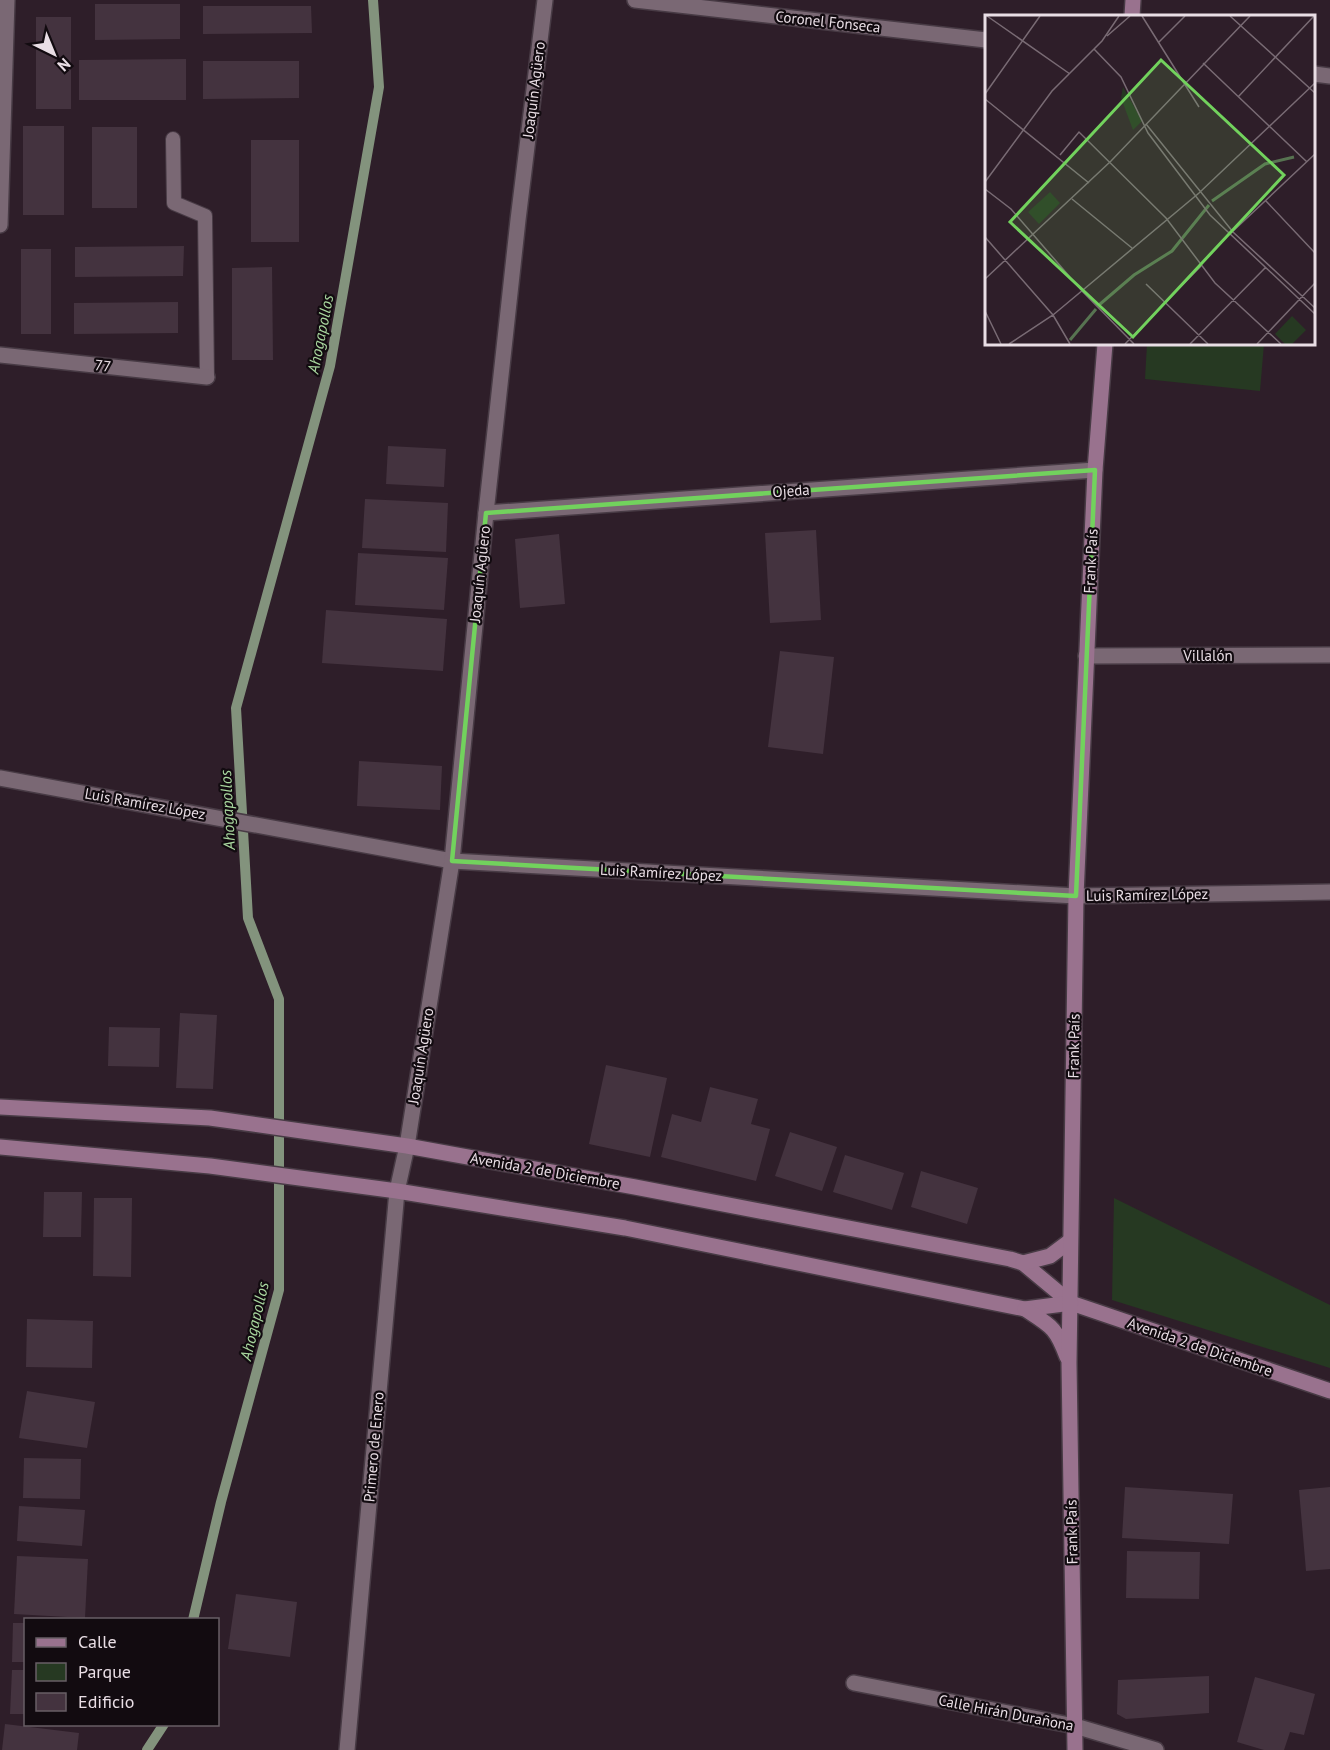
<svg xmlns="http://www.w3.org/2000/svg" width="1330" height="1750" viewBox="0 0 1330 1750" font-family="'PT Sans',sans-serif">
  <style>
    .green { fill: #263922 }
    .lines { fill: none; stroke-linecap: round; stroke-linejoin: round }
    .stream { stroke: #83937d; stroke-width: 10 }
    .building { fill: #44333f }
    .service-casing { stroke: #483b45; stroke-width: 16 }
    .minor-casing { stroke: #483b45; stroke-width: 18 }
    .secondary-casing { stroke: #483b45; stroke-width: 18 }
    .service { stroke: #7a6874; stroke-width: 14 }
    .minor { stroke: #7a6874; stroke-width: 15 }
    .secondary { stroke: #99728e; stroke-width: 15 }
    .marked { fill: none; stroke: #72d25d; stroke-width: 4.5; stroke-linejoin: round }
    .labels { text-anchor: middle; stroke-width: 4.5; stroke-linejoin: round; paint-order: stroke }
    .street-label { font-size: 15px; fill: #e9dee5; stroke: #120b10 }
    .water-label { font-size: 16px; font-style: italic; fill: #a9d79f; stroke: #120b10 }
    .inset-river { fill: none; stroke: #577351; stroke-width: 3 }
    .inset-road { fill: none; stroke: #796b74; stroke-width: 1.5 }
    .view { fill: #72d25d; fill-opacity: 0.15; stroke: #72d25d; stroke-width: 3 }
    .inset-edge { fill: none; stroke: #e9dee5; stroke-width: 3 }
  </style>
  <rect width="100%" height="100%" fill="#2e1e29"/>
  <g class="green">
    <polygon points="1147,344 1264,344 1260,391 1145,379"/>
    <polygon points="1114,1198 1330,1305 1330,1368 1112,1300"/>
  </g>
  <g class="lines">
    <g class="stream">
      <polyline points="193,1620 221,1502 279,1290 279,999 248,918 236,708 330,366 379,87 373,0"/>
      <polyline points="147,1750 164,1724"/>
    </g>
  </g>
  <g class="building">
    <polygon points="95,4 180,4 180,39 95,40"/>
    <polygon points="203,6 311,6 312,33 203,34"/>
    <rect x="36" y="17" width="35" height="92"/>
    <polygon points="186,59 186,100 79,100 79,60"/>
    <polygon points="203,61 299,61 299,98 203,99"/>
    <rect x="23" y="126" width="41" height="89"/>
    <rect x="92" y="127" width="45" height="81"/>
    <rect x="251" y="140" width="48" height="102"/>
    <polygon points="184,246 183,276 75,277 75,247"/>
    <rect x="21" y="249" width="30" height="85"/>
    <polygon points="272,267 273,360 232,360 232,268"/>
    <polygon points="178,302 178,333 74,334 74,303"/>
    <polygon points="388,446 446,449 444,487 386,484"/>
    <polygon points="365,499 448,503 446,552 362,548"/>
    <polygon points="816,530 821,620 770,623 765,533"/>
    <polygon points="559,534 565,604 520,608 515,539"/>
    <polygon points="358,553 448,558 444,610 355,605"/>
    <polygon points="326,610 447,619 443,671 322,663"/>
    <polygon points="780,651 834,657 823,754 768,747"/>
    <polygon points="359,761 442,766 440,810 357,806"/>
    <polygon points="180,1013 217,1015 213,1089 176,1088"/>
    <polygon points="109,1027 160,1028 159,1067 108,1066"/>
    <polygon points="606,1065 667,1078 650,1157 589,1144"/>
    <polygon points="710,1087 758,1099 751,1124 770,1129 756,1181 661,1157 672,1114 701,1122"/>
    <polygon points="790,1132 837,1147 822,1191 775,1176"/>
    <polygon points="845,1155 904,1173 892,1210 833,1192"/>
    <polygon points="921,1171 978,1188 967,1224 911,1207"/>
    <polygon points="44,1192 82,1192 81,1237 43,1237"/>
    <polygon points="94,1198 132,1198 131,1277 93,1276"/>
    <polygon points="27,1319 93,1321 92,1368 26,1367"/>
    <polygon points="27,1391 95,1402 87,1448 19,1438"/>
    <polygon points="24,1458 81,1459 80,1499 23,1498"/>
    <polygon points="1125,1487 1233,1494 1229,1544 1122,1538"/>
    <polygon points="1330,1487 1330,1569 1306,1571 1299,1490"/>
    <polygon points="19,1506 85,1510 82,1546 17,1541"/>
    <polygon points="1127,1551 1200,1552 1199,1599 1126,1598"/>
    <polygon points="17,1556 88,1559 85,1618 14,1614"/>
    <polygon points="236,1594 297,1602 290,1657 228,1649"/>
    <polygon points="13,1623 26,1623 26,1662 12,1662"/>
    <polygon points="12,1670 26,1670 26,1714 10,1714"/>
    <polygon points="1209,1676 1209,1713 1126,1719 1117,1714 1118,1680"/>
    <polygon points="1255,1677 1315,1694 1304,1735 1290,1732 1284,1750 1264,1750 1237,1742"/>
    <polygon points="5,1724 79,1733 77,1750 2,1750"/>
  </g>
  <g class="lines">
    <defs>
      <polyline id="service" points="173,139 174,203 205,216 207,377"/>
      <g id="minor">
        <polyline points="635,0 986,40"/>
        <polyline points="1314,74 1330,76"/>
        <polyline points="0,225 7,0"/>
        <polyline points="0,355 207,377"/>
        <polyline points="486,513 1095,470"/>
        <polyline points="1086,656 1330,655"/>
        <polyline points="0,778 452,861 1076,896 1330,892"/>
        <polyline points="854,1683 1075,1726 1156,1750"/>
        <polyline points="347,1750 397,1191 407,1146 452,861 486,513 518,220 545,0"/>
      </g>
      <g id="secondary">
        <polyline points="1132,16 1133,0"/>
        <polyline points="0,1107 210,1118 407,1146 635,1187 1010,1259 1023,1263 1071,1303 1330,1391"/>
        <polyline points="0,1147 210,1166 397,1191 625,1228 1025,1309 1071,1303"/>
        <polyline points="1023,1263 1050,1256 1070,1241"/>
        <path d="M1025 1309C1051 1326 1056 1327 1067 1357"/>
        <polyline points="1075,1750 1069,1363 1076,896 1095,470 1105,344"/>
      </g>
    </defs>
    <use href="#service" class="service-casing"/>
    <use href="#minor" class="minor-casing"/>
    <use href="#secondary" class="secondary-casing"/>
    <use href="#service" class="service"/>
    <use href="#minor" class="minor"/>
    <use href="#secondary" class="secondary"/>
  </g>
  <path class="marked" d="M1095 470 1076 896 452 861 486 513Z"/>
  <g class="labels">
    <g class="street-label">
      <text transform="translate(828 22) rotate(6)" y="5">Coronel Fonseca</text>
      <text transform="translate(534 90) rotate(-83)" y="5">Joaquín Agüero</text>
      <text transform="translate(103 366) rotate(6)" y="5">77</text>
      <text transform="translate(791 491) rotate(-4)" y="5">Ojeda</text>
      <text transform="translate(1091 561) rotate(-87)" y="5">Frank País</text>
      <text transform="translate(480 574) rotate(-84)" y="5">Joaquín Agüero</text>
      <text x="1208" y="661">Villalón</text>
      <text transform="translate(145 804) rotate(10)" y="5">Luis Ramírez López</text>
      <text transform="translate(661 873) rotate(3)" y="5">Luis Ramírez López</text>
      <text transform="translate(1147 895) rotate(-1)" y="5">Luis Ramírez López</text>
      <text transform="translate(1074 1046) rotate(-89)" y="5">Frank País</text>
      <text transform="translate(421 1056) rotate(-81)" y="5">Joaquín Agüero</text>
      <text transform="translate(545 1171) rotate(10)" y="5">Avenida 2 de Diciembre</text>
      <text transform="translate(1200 1347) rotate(19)" y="5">Avenida 2 de Diciembre</text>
      <text transform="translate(374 1447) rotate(-85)" y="5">Primero de Enero</text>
      <text transform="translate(1072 1532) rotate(-91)" y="5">Frank País</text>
      <text transform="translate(1006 1713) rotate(11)" y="5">Calle Hirán Durañona</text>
    </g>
    <g class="water-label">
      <text transform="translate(320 334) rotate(-79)" y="6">Ahogapollos</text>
      <text transform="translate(227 810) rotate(-93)" y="6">Ahogapollos</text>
      <text transform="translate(254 1321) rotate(-77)" y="6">Ahogapollos</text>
    </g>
  </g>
  <g transform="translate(985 15)">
    <rect width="330" height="330" fill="#2e1e29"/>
    <path d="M138 72 157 106 148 115 136 83ZM65 177 75 188 54 209 43 197ZM307 301 321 315 307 329H300L290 319Z" fill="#263922"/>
    <path class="inset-river" d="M227 186 280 149 309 142M114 290 149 260 187 236 224 190M85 325 111 294"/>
    <path class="inset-road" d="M2 1 85 59M157 1 214 92M245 1 330 78M122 21 145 1M173 28 200 1M109 34 136 62 163 118 225 200 330 299M218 48 322 147M0 79 55 1M253 82 329 1M0 84 104 168M161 109 248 217 330 293M75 140 94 117 181 203 230 268 296 329M0 167 67 76 117 26 134 1M0 174 26 194 97 276 149 329M87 184 147 233M281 186 330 238M246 218 330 139M0 222 68 300 85 329M0 264 126 146 265 1M161 269 223 329M0 296 16 329M24 329 68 300 214 178 330 68M140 329 216 251M205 329 281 252M272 329 330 268"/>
    <path class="view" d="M176 45 299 160 148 322 25 207Z"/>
    <rect width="330" height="330" class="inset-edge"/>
  </g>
  <rect x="24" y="1618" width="195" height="108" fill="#120b10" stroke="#685f65" stroke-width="1.5"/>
  <rect x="36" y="1638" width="30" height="9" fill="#99728e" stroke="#685f65" stroke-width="1.5"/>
  <text x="78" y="1648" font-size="18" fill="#e9dee5">Calle</text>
  <rect x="36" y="1663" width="30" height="18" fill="#263922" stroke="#685f65" stroke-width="1.5"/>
  <text x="78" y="1678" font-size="18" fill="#e9dee5">Parque</text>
  <rect x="36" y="1693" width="30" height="18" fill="#44333f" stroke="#685f65" stroke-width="1.5"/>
  <text x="78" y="1708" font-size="18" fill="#e9dee5">Edificio</text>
  <g transform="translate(54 54) rotate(137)" stroke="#120b10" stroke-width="4.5" paint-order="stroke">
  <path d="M0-4.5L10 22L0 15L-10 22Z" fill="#e9dee5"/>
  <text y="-9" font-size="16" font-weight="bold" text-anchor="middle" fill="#e9dee5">N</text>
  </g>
</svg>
